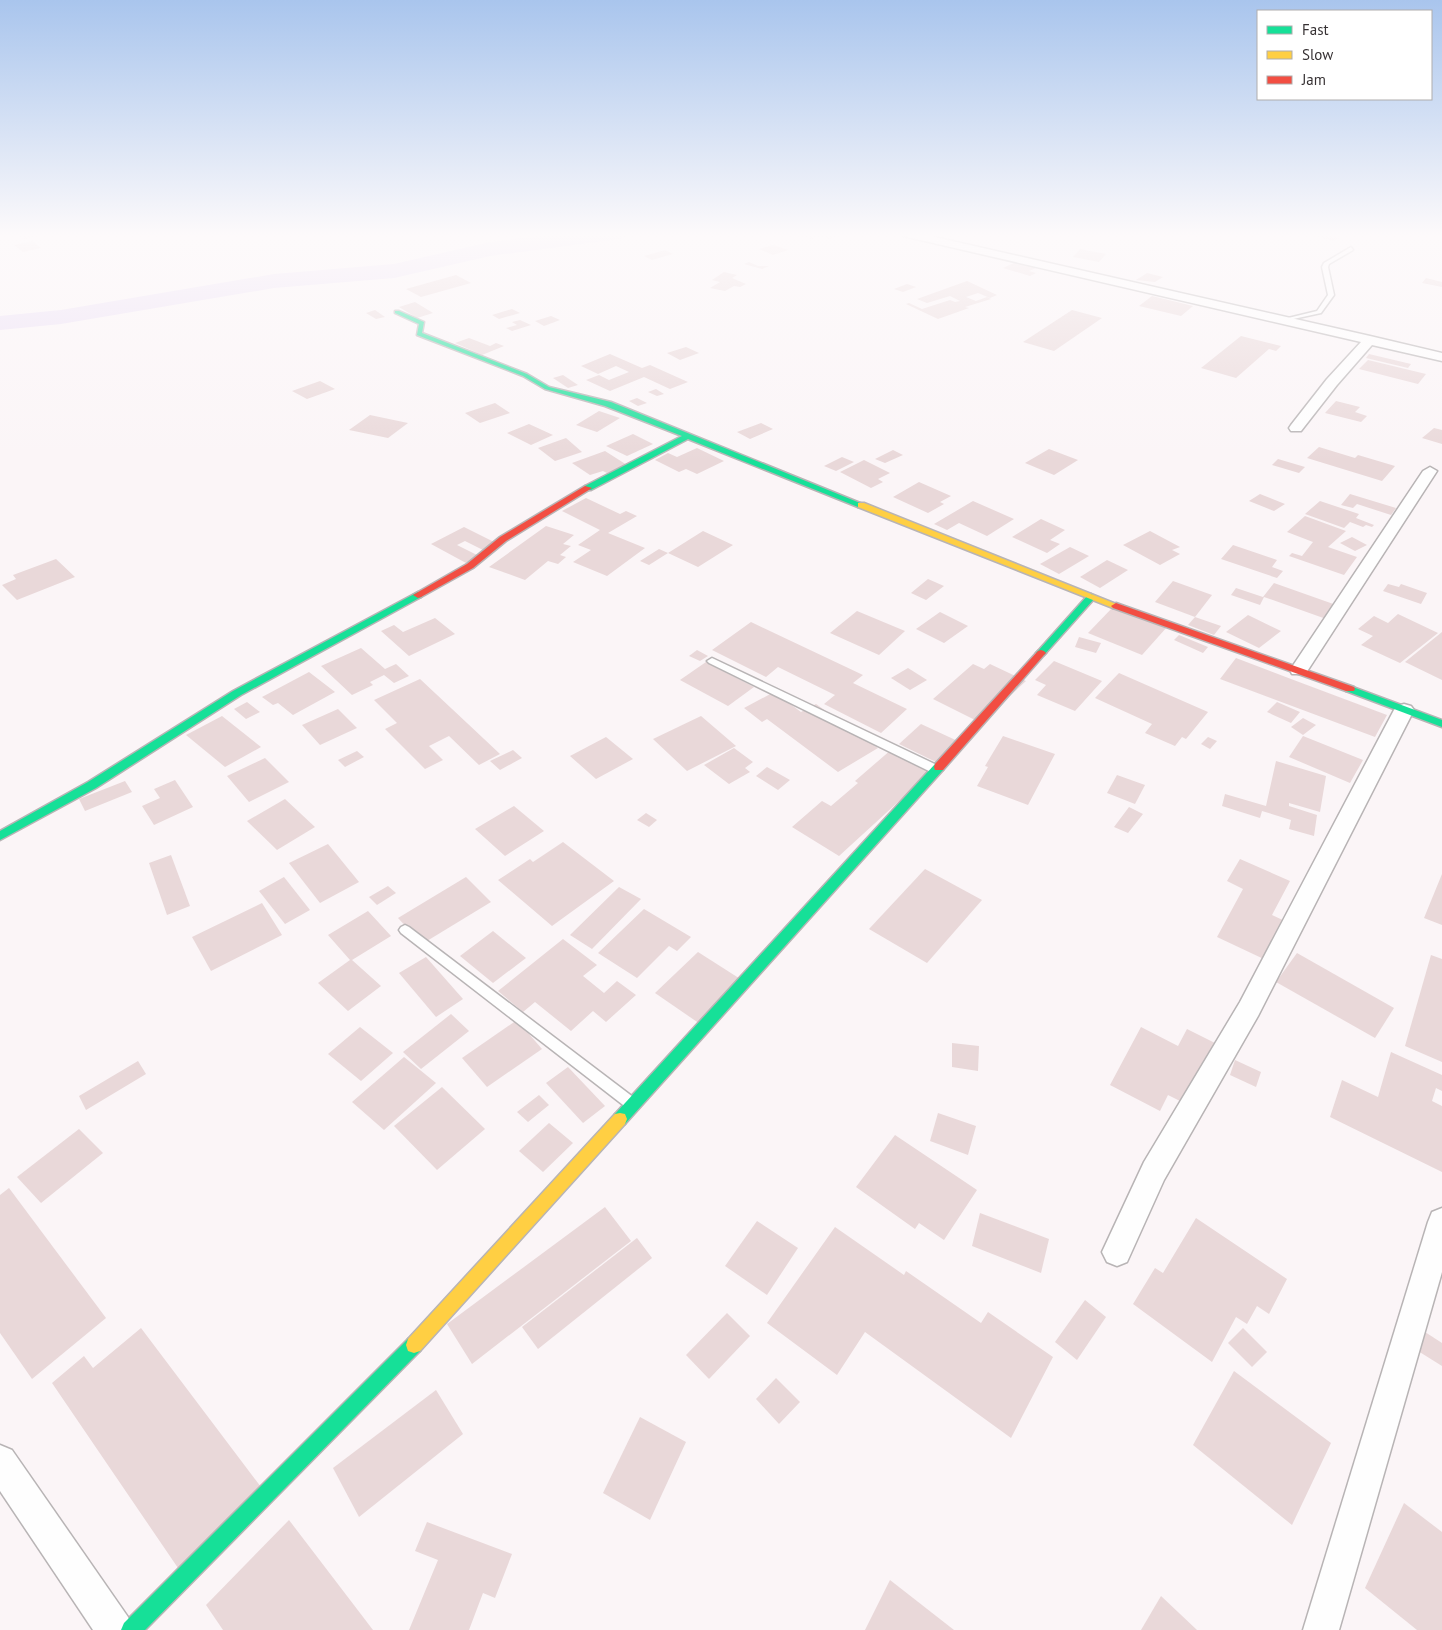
<svg xmlns="http://www.w3.org/2000/svg" width="1442" height="1630" viewBox="0 0 1442 1630" font-family="'PT Sans',sans-serif">
  <style>
    .lines { fill: none; stroke-linecap: round; stroke-linejoin: round }
    .river { fill: #eadef4; fill-rule: evenodd }
    .building { fill: #e9d8d9 }
    .lane-casing { stroke: #b8b4b5; stroke-width: 3 }
    .street-casing { stroke: #b8b4b5; stroke-width: 3 }
    .fast-casing { stroke: #b8b4b5; stroke-width: 3 }
    .slow-casing { stroke: #b8b4b5; stroke-width: 3 }
    .jam-casing { stroke: #b8b4b5; stroke-width: 3 }
    .lane { fill: #fefefe; fill-rule: evenodd }
    .street { fill: #fefefe; fill-rule: evenodd }
    .fast { fill: #16e098; fill-rule: evenodd }
    .slow { fill: #ffcf43; fill-rule: evenodd }
    .jam { fill: #f24e42; fill-rule: evenodd }
  </style>
  <rect width="100%" height="100%" fill="#fbf5f7"/>
  <g class="lines">
    <polygon class="river" points="566,233 630,233 626,237 619,239 490,256 394,278 274,288 61,324 0,330 0,316 61,310 274,274 394,264 490,242"/>
  </g>
  <g class="building">
    <polygon points="16,233 29,233 34,237 24,239"/>
    <polygon points="809,233 843,233 829,239 820,236 812,239 802,236"/>
    <polygon points="1320,233 1339,238 1334,241 1307,234"/>
    <polygon points="32,241 41,248 23,252 14,245"/>
    <polygon points="773,245 788,250 773,255 759,249"/>
    <polygon points="1080,249 1106,254 1099,262 1073,257"/>
    <polygon points="665,250 673,254 652,260 644,256"/>
    <polygon points="749,262 758,266 769,266 762,269 744,264"/>
    <polygon points="1016,262 1036,268 1029,271 1036,273 1030,276 1003,268"/>
    <polygon points="724,272 737,275 732,278 746,284 740,287 734,286 725,291 710,288 720,282 712,280"/>
    <polygon points="1147,273 1163,277 1155,282 1136,280"/>
    <polygon points="456,275 471,283 421,297 406,289"/>
    <polygon points="1426,278 1442,282 1442,287 1422,283"/>
    <polygon points="967,281 997,295 990,298 978,293 966,297 976,301 987,297 991,299 965,307 969,308 938,319 906,304 909,303 922,309 950,300 955,302 960,301 950,296 927,303 917,299"/>
    <polygon points="907,284 916,287 903,292 894,289"/>
    <polygon points="1152,296 1193,306 1181,316 1139,306"/>
    <polygon points="415,302 433,313 417,318 399,307"/>
    <polygon points="512,309 520,313 499,319 492,315"/>
    <polygon points="375,310 385,317 376,319 366,313"/>
    <polygon points="1072,310 1102,318 1054,351 1023,342"/>
    <polygon points="551,316 560,320 544,326 535,321"/>
    <polygon points="520,320 531,325 512,331 506,328 517,325 512,322"/>
    <polygon points="1241,336 1281,346 1276,351 1269,349 1236,378 1201,368"/>
    <polygon points="469,338 490,346 496,343 504,346 482,355 455,343"/>
    <polygon points="686,347 699,353 680,360 667,353"/>
    <polygon points="610,354 642,368 650,365 688,382 670,389 644,377 610,391 586,380 599,375 609,380 629,372 616,366 598,374 581,366"/>
    <polygon points="1369,354 1411,364 1408,368 1366,358"/>
    <polygon points="1368,360 1426,374 1418,384 1359,369"/>
    <polygon points="563,375 578,385 568,388 553,378"/>
    <polygon points="320,381 335,389 307,399 292,391"/>
    <polygon points="656,389 664,394 657,396 648,392"/>
    <polygon points="637,398 647,403 638,406 629,401"/>
    <polygon points="1336,401 1360,407 1355,412 1367,416 1361,422 1325,413"/>
    <polygon points="495,403 510,413 480,423 465,413"/>
    <polygon points="599,411 620,418 597,432 576,425"/>
    <polygon points="370,415 408,423 388,438 349,430"/>
    <polygon points="761,423 773,429 750,439 737,432"/>
    <polygon points="529,424 553,435 531,445 507,433"/>
    <polygon points="1434,428 1442,430 1442,444 1422,438"/>
    <polygon points="633,434 653,444 627,456 606,446"/>
    <polygon points="566,438 582,452 555,461 538,448"/>
    <polygon points="1319,447 1355,458 1358,455 1395,466 1382,481 1307,458"/>
    <polygon points="697,448 724,461 697,474 686,469 679,472 655,460 668,453 677,457"/>
    <polygon points="1049,449 1078,460 1054,475 1025,463"/>
    <polygon points="893,450 903,455 885,463 875,459"/>
    <polygon points="605,451 627,465 607,473 603,471 590,475 572,463"/>
    <polygon points="842,457 854,462 836,471 824,466"/>
    <polygon points="1278,459 1305,467 1299,473 1272,465"/>
    <polygon points="864,460 890,473 878,479 883,482 871,488 840,472"/>
    <polygon points="919,482 951,496 940,502 944,504 928,513 893,497"/>
    <polygon points="1260,494 1285,504 1274,511 1249,501"/>
    <polygon points="1350,494 1396,508 1391,515 1357,504 1353,508 1341,505"/>
    <polygon points="586,498 620,514 626,511 637,516 608,533 645,548 607,576 573,562 591,550 578,545 600,530 562,511"/>
    <polygon points="973,501 1014,519 987,536 959,523 947,530 934,524"/>
    <polygon points="1320,501 1359,514 1356,518 1374,525 1372,527 1366,525 1363,527 1350,522 1344,528 1305,514"/>
    <polygon points="1305,516 1346,531 1328,547 1357,557 1344,575 1289,556 1292,553 1302,556 1313,542 1287,532"/>
    <polygon points="1041,519 1065,530 1050,540 1060,544 1047,553 1012,537"/>
    <polygon points="546,526 574,535 563,544 571,546 560,555 566,557 558,564 548,561 525,580 489,567"/>
    <polygon points="464,527 496,543 483,550 465,541 457,545 479,556 466,563 431,544"/>
    <polygon points="703,531 733,545 698,567 668,553 649,565 640,561 659,549 668,553"/>
    <polygon points="1150,531 1180,547 1172,550 1180,554 1160,565 1123,545"/>
    <polygon points="1352,537 1367,545 1355,551 1340,543"/>
    <polygon points="1233,545 1277,560 1272,567 1283,571 1277,578 1221,559"/>
    <polygon points="1070,547 1089,556 1059,574 1040,564"/>
    <polygon points="56,559 75,577 17,600 2,585 16,579 13,575"/>
    <polygon points="1107,560 1128,570 1100,588 1080,577"/>
    <polygon points="928,579 944,586 926,600 911,593"/>
    <polygon points="1173,581 1212,595 1195,617 1155,602"/>
    <polygon points="1274,583 1339,606 1329,620 1264,597 1260,605 1231,595 1236,588 1263,597"/>
    <polygon points="1388,584 1399,587 1401,584 1427,593 1421,604 1383,591"/>
    <polygon points="1114,606 1167,627 1142,655 1088,633"/>
    <polygon points="857,611 905,631 879,655 830,633"/>
    <polygon points="940,612 968,626 944,643 916,629"/>
    <polygon points="1398,614 1438,633 1400,663 1361,645 1373,636 1358,629 1374,616 1388,623"/>
    <polygon points="1248,615 1281,631 1259,648 1226,632"/>
    <polygon points="1195,617 1221,626 1214,635 1188,625"/>
    <polygon points="435,618 455,634 409,656 381,631 394,625 403,632"/>
    <polygon points="751,622 863,675 853,683 907,709 881,733 824,704 835,695 778,667 766,677 712,650"/>
    <polygon points="1442,632 1442,680 1405,662"/>
    <polygon points="1179,635 1208,647 1203,653 1174,640"/>
    <polygon points="1079,637 1101,643 1096,653 1075,647"/>
    <polygon points="361,648 385,669 396,664 409,676 394,683 384,675 370,682 373,685 352,695 321,666"/>
    <polygon points="697,650 708,656 700,661 689,656"/>
    <polygon points="1236,658 1299,682 1387,715 1375,737 1220,679"/>
    <polygon points="1054,661 1102,681 1075,711 1037,695 1046,685 1035,680"/>
    <polygon points="706,662 754,687 728,706 680,680"/>
    <polygon points="973,664 984,669 990,664 1026,681 981,723 933,699"/>
    <polygon points="908,668 927,680 910,690 891,678"/>
    <polygon points="309,672 335,692 293,715 278,703 273,705 262,697"/>
    <polygon points="1119,673 1208,712 1186,739 1182,737 1175,746 1145,733 1152,724 1095,698"/>
    <polygon points="420,679 467,723 500,754 479,765 449,736 429,746 443,760 425,769 385,729 397,723 374,700"/>
    <polygon points="774,692 801,712 816,704 878,748 838,772 767,719 762,722 744,708"/>
    <polygon points="247,702 260,712 246,719 234,709"/>
    <polygon points="1277,702 1300,712 1291,723 1267,712"/>
    <polygon points="338,709 357,728 320,745 302,725"/>
    <polygon points="222,716 261,747 225,767 186,735"/>
    <polygon points="701,716 736,746 687,771 653,739"/>
    <polygon points="1303,718 1316,725 1303,735 1291,727"/>
    <polygon points="921,724 962,743 940,764 899,744"/>
    <polygon points="1003,736 1055,754 1028,805 977,786 988,767 985,766"/>
    <polygon points="1303,736 1363,760 1350,783 1289,757"/>
    <polygon points="606,737 633,759 596,779 570,756"/>
    <polygon points="1208,737 1217,741 1210,749 1201,744"/>
    <polygon points="734,748 753,762 745,768 750,772 729,784 704,765"/>
    <polygon points="892,749 932,771 839,856 792,827 822,801 831,806 858,783 855,781"/>
    <polygon points="513,750 522,758 500,770 490,761"/>
    <polygon points="357,751 364,757 345,767 338,760"/>
    <polygon points="265,758 289,782 249,802 227,776"/>
    <polygon points="1276,761 1326,776 1320,812 1289,803 1289,806 1317,815 1314,836 1289,829 1291,820 1262,811 1260,818 1222,806 1225,794 1266,806"/>
    <polygon points="767,767 790,780 778,790 756,776"/>
    <polygon points="1117,775 1145,785 1135,804 1107,793"/>
    <polygon points="175,780 193,807 154,825 142,806 160,798 154,789"/>
    <polygon points="125,781 132,792 85,811 79,799"/>
    <polygon points="285,799 315,827 277,850 247,821"/>
    <polygon points="514,806 544,831 505,856 475,829"/>
    <polygon points="1129,807 1143,814 1128,833 1114,827"/>
    <polygon points="646,813 657,820 649,827 637,820"/>
    <polygon points="563,842 614,881 552,926 498,880 530,859 533,862"/>
    <polygon points="328,844 359,882 320,903 289,863"/>
    <polygon points="171,855 190,906 167,915 149,863"/>
    <polygon points="1240,859 1290,881 1272,915 1287,922 1268,961 1217,937 1243,889 1227,881"/>
    <polygon points="925,869 982,900 927,963 869,929"/>
    <polygon points="1442,874 1442,925 1424,918"/>
    <polygon points="284,877 310,910 285,924 259,891"/>
    <polygon points="466,877 491,902 422,944 398,918"/>
    <polygon points="388,886 396,893 377,905 369,897"/>
    <polygon points="619,887 641,899 592,949 570,935"/>
    <polygon points="262,903 282,935 211,971 192,937"/>
    <polygon points="644,909 691,937 677,951 669,946 637,978 598,953"/>
    <polygon points="368,911 391,936 352,960 381,986 348,1011 318,983 350,960 328,935"/>
    <polygon points="493,931 526,958 493,983 460,956"/>
    <polygon points="563,939 597,965 583,976 604,993 617,981 636,995 606,1022 593,1011 571,1031 535,1002 523,1012 498,991"/>
    <polygon points="698,952 745,982 703,1026 655,993"/>
    <polygon points="1297,953 1394,1008 1375,1038 1276,982"/>
    <polygon points="1431,955 1442,959 1442,1062 1405,1046"/>
    <polygon points="426,957 463,999 436,1017 399,973"/>
    <polygon points="451,1014 469,1031 421,1069 403,1052"/>
    <polygon points="517,1020 542,1049 487,1087 462,1058"/>
    <polygon points="360,1027 393,1053 361,1081 328,1054"/>
    <polygon points="1141,1027 1178,1046 1187,1029 1217,1044 1188,1105 1168,1095 1160,1111 1110,1085"/>
    <polygon points="952,1043 979,1046 978,1071 952,1067"/>
    <polygon points="1391,1052 1442,1075 1442,1091 1436,1088 1432,1101 1442,1106 1442,1172 1330,1117 1342,1080 1378,1097"/>
    <polygon points="404,1057 436,1083 384,1130 352,1102"/>
    <polygon points="1235,1060 1261,1072 1256,1087 1230,1075"/>
    <polygon points="138,1061 146,1074 86,1110 79,1096"/>
    <polygon points="568,1067 605,1106 583,1123 546,1083"/>
    <polygon points="442,1087 485,1129 437,1170 394,1126"/>
    <polygon points="539,1095 549,1105 528,1122 517,1112"/>
    <polygon points="938,1113 976,1126 968,1155 930,1141"/>
    <polygon points="549,1123 573,1143 543,1172 519,1151"/>
    <polygon points="79,1129 103,1153 41,1203 17,1177"/>
    <polygon points="895,1135 977,1190 944,1240 919,1223 915,1229 856,1187"/>
    <polygon points="9,1188 106,1318 32,1379 0,1333 0,1195"/>
    <polygon points="605,1207 631,1241 472,1364 447,1324"/>
    <polygon points="980,1213 1049,1239 1041,1273 972,1246"/>
    <polygon points="1196,1218 1287,1279 1269,1314 1257,1306 1247,1324 1236,1317 1212,1362 1133,1304 1155,1268 1163,1273"/>
    <polygon points="757,1221 798,1248 767,1295 725,1266"/>
    <polygon points="835,1227 904,1275 906,1271 981,1323 988,1312 1053,1357 1011,1438 865,1332 837,1375 767,1323"/>
    <polygon points="637,1238 652,1258 538,1349 522,1327"/>
    <polygon points="1085,1300 1106,1317 1077,1360 1055,1342"/>
    <polygon points="727,1313 750,1336 709,1379 686,1355"/>
    <polygon points="141,1328 261,1487 178,1568 52,1383 84,1356 93,1368"/>
    <polygon points="1243,1328 1267,1352 1252,1367 1228,1343"/>
    <polygon points="1425,1332 1442,1343 1442,1366 1418,1351"/>
    <polygon points="1234,1371 1331,1443 1292,1525 1193,1445"/>
    <polygon points="776,1378 800,1402 779,1424 756,1399"/>
    <polygon points="436,1390 463,1434 359,1517 333,1468"/>
    <polygon points="640,1417 686,1442 650,1520 603,1493"/>
    <polygon points="1404,1503 1442,1532 1442,1630 1417,1630 1365,1588"/>
    <polygon points="289,1520 373,1630 223,1630 206,1605"/>
    <polygon points="427,1522 512,1554 495,1598 483,1593 469,1630 409,1630 438,1560 415,1551"/>
    <polygon points="890,1580 954,1630 865,1630"/>
    <polygon points="1161,1596 1197,1630 1141,1630"/>
  </g>
  <g class="lines">
    <defs>
      <g id="lane">
        <polygon points="1351,247 1353,250 1329,264 1328,267 1334,295 1321,313 1284,321 1284,319 1317,311 1328,295 1322,267 1324,263"/>
        <polygon points="712,658 941,767 942,770 937,774 933,773 709,663 707,661"/>
        <polygon points="405,925 409,927 637,1100 639,1104 637,1108 632,1110 627,1108 401,933 399,930 401,927"/>
      </g>
      <g id="street">
        <polygon points="898,233 917,233 1370,336 1442,353 1442,361 1372,345 1337,385 1301,431 1291,431 1289,428 1291,425 1327,379 1361,342 903,236"/>
        <polygon points="1430,467 1437,471 1308,670 1306,674 1292,674 1290,670 1423,471"/>
        <polygon points="1404,704 1411,706 1414,710 1258,1016 1164,1180 1127,1262 1117,1266 1107,1262 1102,1252 1144,1162 1240,1002 1394,710 1397,706"/>
        <polygon points="1442,1208 1442,1272 1339,1630 1303,1630 1428,1222 1432,1212"/>
        <polygon points="0,1445 12,1450 128,1617 133,1630 93,1630 0,1491"/>
      </g>
      <g id="fast">
        <polygon points="395,311 399,311 424,322 422,333 527,374 549,387 611,402 865,505 858,507 688,439 591,490 585,490 585,486 682,436 605,406 545,389 523,376 417,335 419,324 395,313"/>
        <polygon points="418,592 423,595 421,597 241,695 96,788 0,840 0,831 88,782 233,691"/>
        <polygon points="1091,594 1096,597 1094,599 1044,655 1038,655 1036,653 1038,651 1088,595"/>
        <polygon points="1350,686 1442,720 1442,727 1346,691 1345,689 1346,687"/>
        <polygon points="939,763 943,764 944,767 943,770 625,1124 620,1125 615,1124 613,1119 615,1114 935,764"/>
        <polygon points="414,1337 420,1339 422,1345 420,1351 145,1630 121,1630 124,1623 408,1339"/>
      </g>
      <g id="slow">
        <polygon points="858,503 864,503 1121,606 1119,608 1113,608 858,507"/>
        <polygon points="620,1113 625,1114 627,1119 625,1124 420,1351 414,1353 408,1351 406,1345 408,1339 615,1114"/>
      </g>
      <g id="jam">
        <polygon points="585,486 592,488 506,541 473,568 421,597 418,598 413,595 467,564 500,537"/>
        <polygon points="1116,603 1354,687 1355,689 1354,691 1346,691 1113,608 1111,606"/>
        <polygon points="1041,650 1044,651 1046,653 1044,655 943,770 935,770 934,767 935,764 1038,651"/>
      </g>
    </defs>
    <use href="#lane" class="lane-casing"/>
    <use href="#street" class="street-casing"/>
    <use href="#fast" class="fast-casing"/>
    <use href="#slow" class="slow-casing"/>
    <use href="#jam" class="jam-casing"/>
    <use href="#lane" class="lane"/>
    <use href="#street" class="street"/>
    <use href="#fast" class="fast"/>
    <use href="#slow" class="slow"/>
    <use href="#jam" class="jam"/>
  </g>
  <linearGradient id="sky" x2="0" y2="1"><stop stop-color="#a9c5ed"/><stop offset="0.51" stop-color="#fdfafb"/><stop offset="1" stop-color="#fdfafb" stop-opacity="0"/></linearGradient>
  <rect width="1442" height="461" fill="url(#sky)"/>
  <rect x="1257" y="10" width="175" height="90" fill="#ffffff" stroke="#afadad"/>
  <rect x="1267" y="26" width="25" height="8" fill="#16e098" stroke="#afadad"/>
  <text x="1302" y="35" font-size="15" fill="#363133">Fast</text>
  <rect x="1267" y="51" width="25" height="8" fill="#ffcf43" stroke="#afadad"/>
  <text x="1302" y="60" font-size="15" fill="#363133">Slow</text>
  <rect x="1267" y="76" width="25" height="8" fill="#f24e42" stroke="#afadad"/>
  <text x="1302" y="85" font-size="15" fill="#363133">Jam</text>
</svg>
